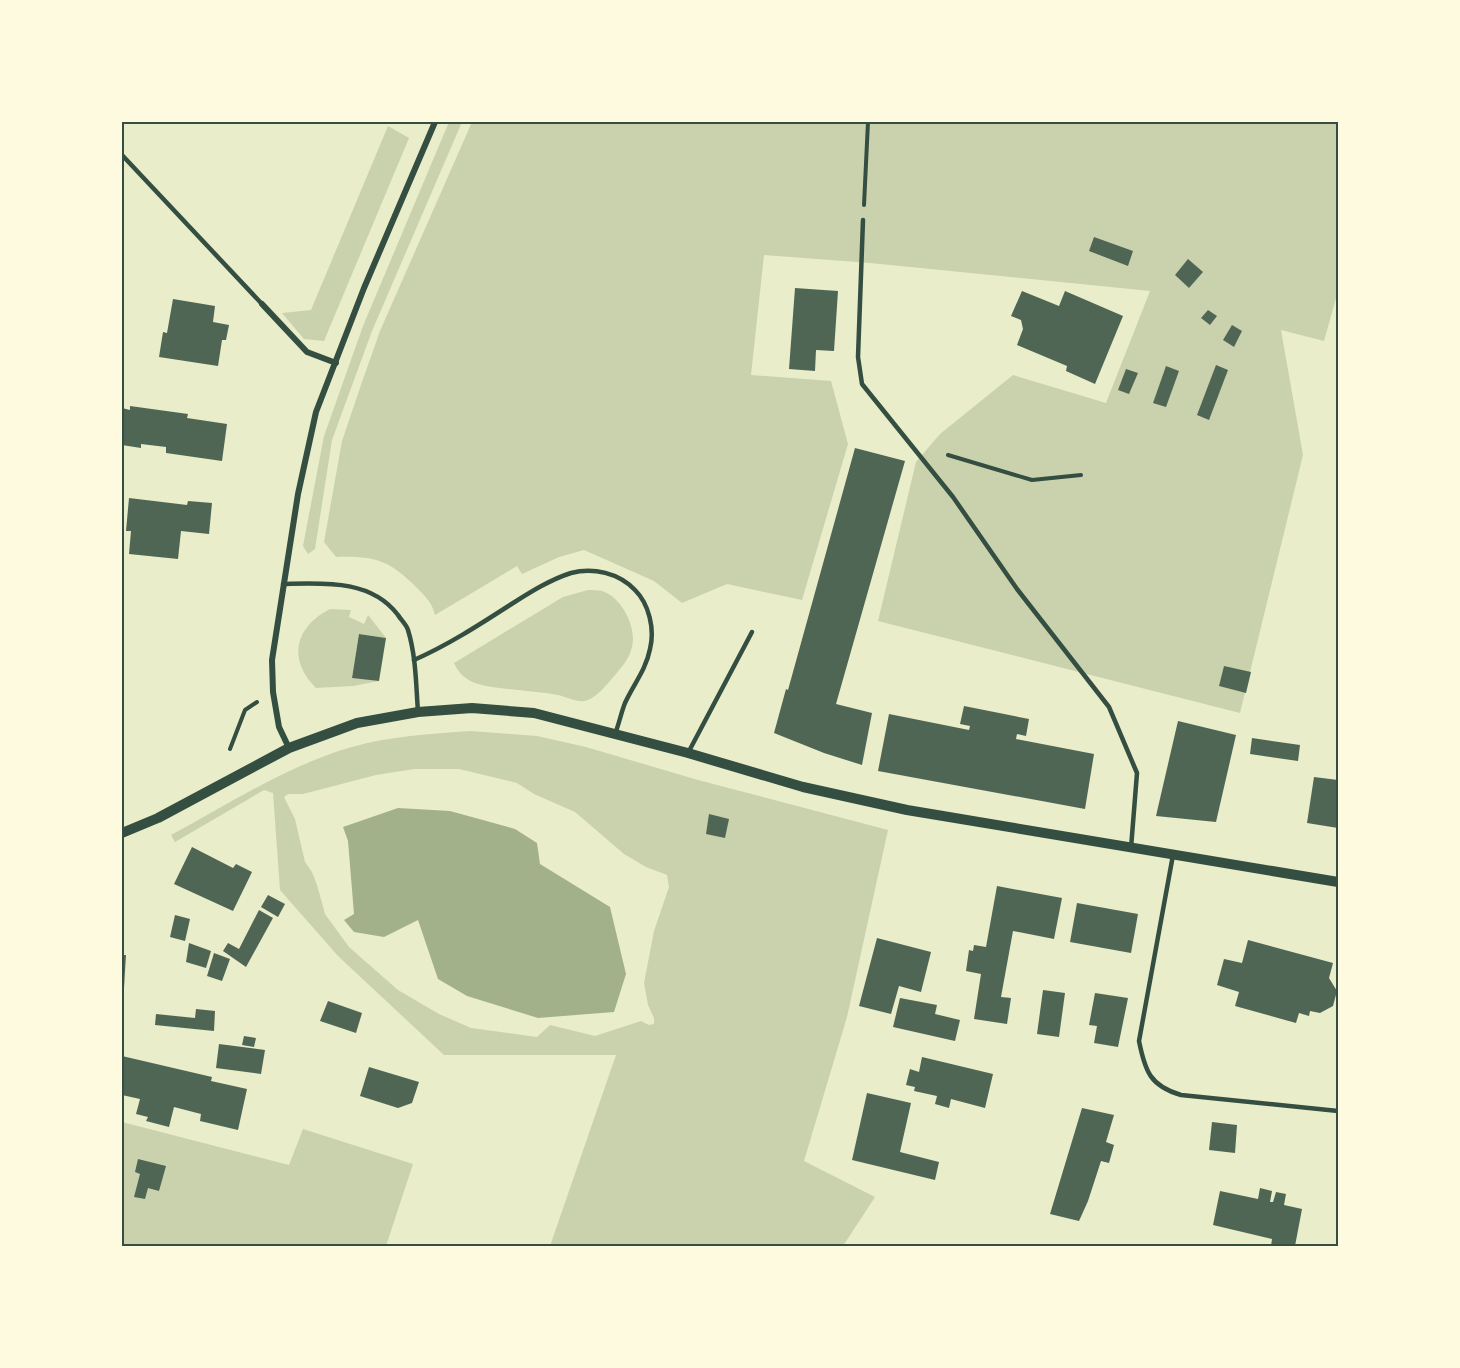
<svg xmlns="http://www.w3.org/2000/svg" width="1460" height="1368" viewBox="0 0 1460 1368" font-family="'Libre Baskerville',serif">
  <style>
    .green { fill: #cad2ad; fill-rule: evenodd }
    .water { fill: #a3b18a }
    .building { fill: #4f6655 }
    .lines { fill: none; stroke-linecap: round; stroke-linejoin: round }
    .path { stroke: #344e41; stroke-width: 4 }
    .service { stroke: #344e41; stroke-width: 4.5 }
    .minor { stroke: #344e41; stroke-width: 6 }
    .tertiary { stroke: #344e41; stroke-width: 10 }
    .neatline { fill: none; stroke: #344e41; stroke-width: 2 }
  </style>
  <rect width="100%" height="100%" fill="#e9edc9"/>
  <g class="green">
    <polygon points="449,122 462,122 372,331 332,440 315,549 308,554 303,546 324,436 363,326"/>
    <path d="M472 122H1338V291L1324 341 1281 330 1303 455 1240 713 878 621 916 462 940 434 1013 375 1106 403 1150 291 870 263 764 255 751 375 831 381 848 444 802 600 727 584 682 603 654 581 584 550 559 557 522 574 517 566 435 615C432 603 426 597 417 588 389 560 375 556 336 557L324 542 342 441 362 382 380 331Z"/>
    <polygon points="388,126 409,138 324,341 304,339 282,313 311,310"/>
    <path d="M588 590C592 590 598 590 602 591 622 597 637 628 632 647 629 661 618 671 610 681 604 688 594 699 585 701 577 702 566 697 558 695 542 692 525 691 508 689 486 686 464 686 454 663L563 597Z"/>
    <path d="M330 609 351 610 349 617 364 624 368 615 386 638 359 634 352 677 379 681 353 686 316 688C287 659 295 627 330 609Z"/>
    <path d="M470 731 537 736 586 747 698 780 888 830 847 1017 804 1161 875 1197 843 1246H550L616 1055H444L338 956 280 890 273 793 264 790 175 842 171 835C229 804 288 765 352 747 390 736 430 734 470 731ZM414 769H459L517 783 534 794 575 812 624 854 646 867 667 875 669 887 654 931 644 983 648 1005 654 1018V1024L649 1025 641 1021 595 1036 550 1025 537 1037 471 1028 439 1014 398 990 349 947 325 914 317 885 312 872 305 862 295 819 284 797 288 794H303L376 775Z"/>
    <polygon points="122,1122 289,1165 303,1129 413,1164 386,1246 122,1246"/>
  </g>
  <polygon class="water" points="398,808 450,811 515,829 537,843 540,864 610,907 626,974 614,1012 538,1018 467,996 438,979 418,920 384,937 354,932 344,920 354,914 348,841 343,827"/>
  <g class="building">
    <polygon points="1094,237 1133,251 1128,266 1089,251"/>
    <polygon points="1188,259 1203,272 1189,288 1175,275"/>
    <polygon points="795,288 838,291 834,351 816,350 815,371 789,369"/>
    <polygon points="1022,291 1059,306 1065,291 1123,316 1095,384 1066,371 1067,366 1017,345 1023,329 1021,320 1011,316"/>
    <polygon points="173,299 215,306 213,322 229,325 226,340 222,340 218,366 159,357 163,332 167,333"/>
    <polygon points="1208,310 1217,316 1210,325 1201,318"/>
    <polygon points="1232,325 1242,331 1234,347 1223,340"/>
    <polygon points="1216,365 1228,370 1209,420 1197,415"/>
    <polygon points="1166,366 1179,371 1166,407 1153,403"/>
    <polygon points="1126,369 1138,373 1129,394 1118,390"/>
    <polygon points="130,406 188,414 187,418 227,424 222,461 166,453 166,447 141,444 141,448 122,445 122,408 130,410"/>
    <polygon points="855,448 905,461 836,704 872,713 862,765 824,753 774,733 786,689 788,690"/>
    <polygon points="129,498 187,505 188,501 212,503 209,534 181,531 178,559 129,554 131,531 126,531"/>
    <polygon points="359,634 386,638 379,681 352,678"/>
    <polygon points="1224,666 1251,672 1246,693 1219,686"/>
    <polygon points="964,706 1029,719 1026,736 1017,734 1016,739 1094,754 1085,809 878,771 889,714 969,730 970,726 960,724"/>
    <polygon points="1178,721 1236,735 1216,822 1156,816"/>
    <polygon points="1252,738 1300,745 1298,761 1250,754"/>
    <polygon points="1314,777 1338,780 1338,828 1307,823"/>
    <polygon points="709,814 729,819 725,838 706,834"/>
    <polygon points="192,847 233,868 236,864 252,872 233,911 174,884"/>
    <polygon points="997,886 1062,898 1054,939 1013,931 1001,997 1011,998 1007,1024 974,1019 981,974 966,971 969,950 973,951 974,945 986,947"/>
    <polygon points="268,895 285,904 278,917 261,907"/>
    <polygon points="1077,903 1138,914 1131,953 1070,942"/>
    <polygon points="259,910 273,918 246,967 223,951 228,943 239,949"/>
    <polygon points="175,915 190,919 185,941 170,937"/>
    <polygon points="877,938 931,952 921,992 899,986 891,1014 859,1006"/>
    <polygon points="1248,940 1333,963 1329,978 1337,991 1333,1006 1320,1013 1310,1011 1309,1016 1299,1013 1296,1023 1235,1006 1239,992 1217,985 1224,959 1242,963"/>
    <polygon points="189,943 211,951 206,968 186,962"/>
    <polygon points="214,953 230,959 222,981 207,976"/>
    <polygon points="122,955 126,955 123,1004 122,1004"/>
    <polygon points="1043,990 1065,993 1059,1037 1037,1034"/>
    <polygon points="1095,993 1128,998 1118,1047 1094,1043 1097,1026 1089,1025"/>
    <polygon points="900,998 937,1005 935,1014 960,1020 955,1041 893,1027"/>
    <polygon points="328,1001 362,1013 356,1033 320,1021"/>
    <polygon points="196,1009 215,1011 214,1031 155,1025 156,1014 195,1018"/>
    <polygon points="244,1036 256,1038 254,1047 242,1045"/>
    <polygon points="219,1044 265,1050 261,1074 216,1068"/>
    <polygon points="122,1056 212,1077 211,1081 247,1089 238,1130 200,1121 201,1114 174,1107 169,1127 146,1121 148,1117 136,1114 140,1099 122,1095"/>
    <polygon points="922,1057 993,1074 985,1108 951,1099 949,1108 935,1104 937,1096 914,1091 915,1087 906,1085 910,1069 919,1072"/>
    <polygon points="369,1067 419,1082 412,1103 398,1108 360,1096"/>
    <polygon points="867,1093 911,1103 900,1152 939,1162 935,1180 852,1160"/>
    <polygon points="1082,1108 1114,1115 1106,1142 1114,1145 1109,1163 1101,1161 1088,1201 1079,1221 1050,1214"/>
    <polygon points="1212,1122 1237,1125 1235,1153 1209,1150"/>
    <polygon points="138,1159 166,1166 159,1191 148,1188 145,1199 134,1197 140,1174 135,1172"/>
    <polygon points="1260,1188 1272,1191 1270,1202 1273,1202 1276,1192 1286,1194 1284,1205 1302,1209 1295,1246 1271,1246 1272,1239 1213,1225 1220,1191 1258,1199"/>
  </g>
  <g class="lines">
    <g class="path">
      <polyline points="864,205 868,122"/>
      <polyline points="948,455 1032,480 1081,475"/>
      <polyline points="230,749 245,710 257,702"/>
    </g>
    <g class="service">
      <polyline points="122,155 262,304"/>
      <polyline points="863,220 858,357 862,384 953,497 1017,589 1109,707 1137,773 1131,848"/>
      <path d="M283 584C323 583 371 579 398 615 401 620 406 624 408 630 416 656 416 685 418 712"/>
      <path d="M414 660C448 645 479 625 510 605 529 593 549 580 571 573 593 567 619 573 635 590 649 604 655 629 650 649 646 670 633 685 625 703 621 713 619 724 615 734"/>
      <polyline points="688,753 752,632"/>
      <path d="M1173 855 1139 1041C1145 1071 1150 1086 1181 1095L1338 1111"/>
    </g>
    <g class="minor">
      <polyline points="262,304 307,352 336,363"/>
      <polyline points="289,748 279,727 273,692 272,660 298,494 316,412 364,288 435,122"/>
    </g>
    <polyline class="tertiary" points="122,833 158,818 289,748 357,723 418,712 472,708 534,713 688,753 803,787 907,810 1338,882"/>
  </g>
  <rect width="1460" height="1368" fill="none" stroke="#fefae0" stroke-width="246"/>
  <rect x="123" y="123" width="1214" height="1122" class="neatline"/>
</svg>
